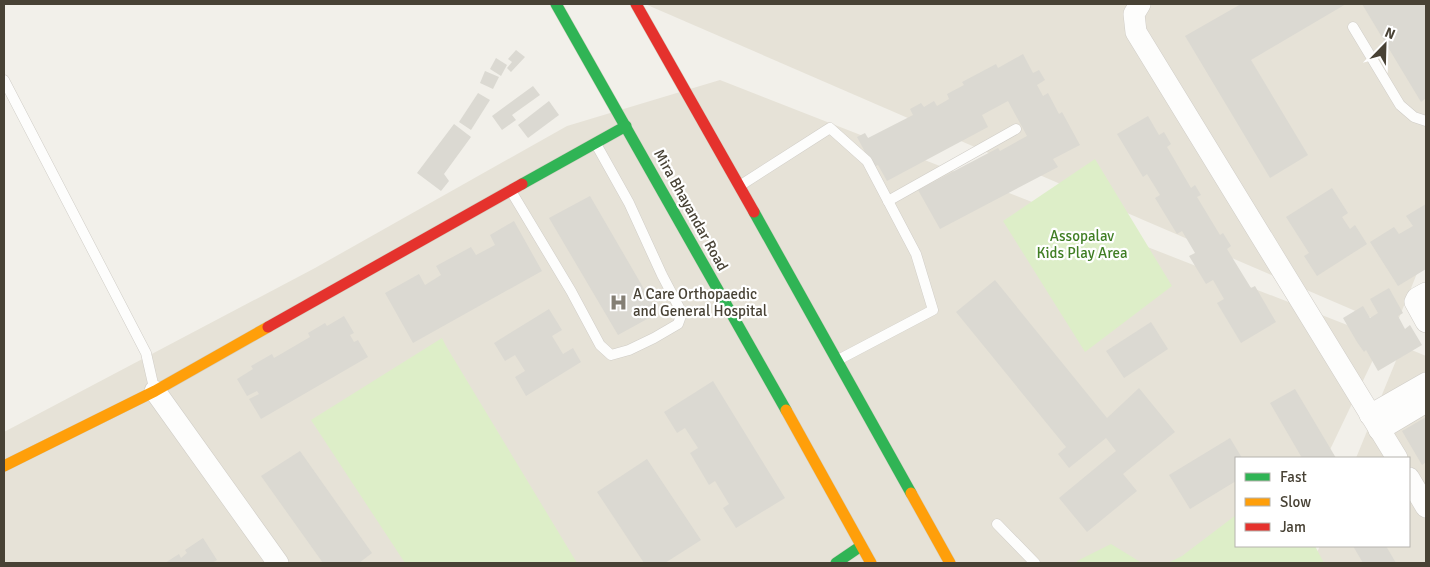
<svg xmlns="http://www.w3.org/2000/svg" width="1430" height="567" viewBox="0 0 1430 567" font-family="Signika,sans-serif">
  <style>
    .residential { fill: #e6e2d7 }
    .green { fill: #ddeec8 }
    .building { fill: #dbd9d2 }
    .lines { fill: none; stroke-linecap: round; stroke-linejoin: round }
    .lane-casing { stroke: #d0cdc7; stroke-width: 11 }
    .street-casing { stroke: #d0cdc7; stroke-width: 22 }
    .fast-casing { stroke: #d2cec0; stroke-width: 12 }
    .slow-casing { stroke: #d2cec0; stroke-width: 12 }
    .jam-casing { stroke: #d2cec0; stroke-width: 12 }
    .lane { stroke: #fdfdfc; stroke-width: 10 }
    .street { stroke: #fdfdfc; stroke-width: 21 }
    .fast { stroke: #30b455; stroke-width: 11 }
    .slow { stroke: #ff9f0a; stroke-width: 11 }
    .jam { stroke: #e5322d; stroke-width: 11 }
    .labels { text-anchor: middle; stroke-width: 4.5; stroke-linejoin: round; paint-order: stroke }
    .street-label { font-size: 15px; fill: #484235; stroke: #fff }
    .park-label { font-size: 15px; fill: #407e24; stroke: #fff }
    .poi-label { font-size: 15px; fill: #484235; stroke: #fff; text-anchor: start }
  </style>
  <rect width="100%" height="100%" fill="#f2f0ea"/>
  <g class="residential">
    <polygon points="645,4 1426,4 1426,251 1395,328 1148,222"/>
    <polygon points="720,80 1383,339 1326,458 1236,458 1236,546 1276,563 4,563 4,432 315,268 567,126"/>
    <polygon points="1402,346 1426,356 1426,563 1312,563 1320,546 1409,546 1409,458 1356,458"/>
  </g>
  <g class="green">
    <polygon points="1095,159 1172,286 1085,352 1003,221"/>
    <polygon points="442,338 446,346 577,563 405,563 311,420"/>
    <polygon points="1236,515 1236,546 1315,546 1324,563 1168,563 1182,556"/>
    <polygon points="1111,544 1142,563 1078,563 1077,561"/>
  </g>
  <g class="building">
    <polygon points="1241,4 1346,4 1251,60 1308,155 1270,178 1185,36"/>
    <polygon points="1362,4 1426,4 1426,98 1421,102"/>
    <polygon points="516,50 525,57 511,72 507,68 512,62 508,59"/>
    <polygon points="1023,54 1033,73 1039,70 1045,80 1037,85 1043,96 1048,93 1059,114 1062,112 1080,145 1053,159 1058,167 940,229 918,190 998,148 1000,151 1027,136 1008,101 982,115 988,127 887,181 878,165 873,167 857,137 865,133 868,138 913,115 910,109 921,103 924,107 934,101 937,106 949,99 947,94 964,85 962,82 996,64 998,68"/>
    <polygon points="496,58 507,65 501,76 490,69"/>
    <polygon points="485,71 499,77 493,89 480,83"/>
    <polygon points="533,86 540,95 512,115 516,120 502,130 492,116"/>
    <polygon points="478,93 490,100 471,130 459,122"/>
    <polygon points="549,101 559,115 528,138 518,125"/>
    <polygon points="1148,116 1159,135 1164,132 1171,144 1167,147 1191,188 1195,185 1201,195 1197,197 1220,235 1223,233 1231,246 1227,249 1251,288 1255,286 1276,322 1241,343 1217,303 1224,299 1213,280 1206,284 1189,256 1195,253 1182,231 1177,234 1155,198 1160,195 1147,174 1143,177 1117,134"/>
    <polygon points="454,124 471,137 444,174 449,181 441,191 417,173"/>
    <polygon points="1332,188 1348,213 1342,217 1350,229 1355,225 1367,244 1317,276 1304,256 1309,253 1286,217"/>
    <polygon points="590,196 658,313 618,335 549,218"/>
    <polygon points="1426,204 1426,269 1398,286 1370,242 1394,227 1399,234 1413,226 1406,216"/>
    <polygon points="514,221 542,271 413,343 385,293 419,274 425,285 441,275 436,266 471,247 476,255 495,245 490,235"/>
    <polygon points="995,280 1107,418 1139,388 1175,432 1123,474 1137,491 1087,532 1059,498 1116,451 1106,438 1069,468 1058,454 1066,447 956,312"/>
    <polygon points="1389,288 1403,313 1398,316 1405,329 1410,325 1422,345 1378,371 1366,350 1364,352 1357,342 1343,318 1363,306 1370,318 1378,313 1370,299"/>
    <polygon points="549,309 562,330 552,336 563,354 573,348 581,362 526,396 515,377 525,371 515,355 505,361 494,343"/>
    <polygon points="344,316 354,333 350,335 354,342 358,340 368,357 261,419 249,399 259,394 257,391 247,396 237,379 253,369 251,366 272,354 274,358 310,337 308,333 325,323 327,326"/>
    <polygon points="1151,322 1168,349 1124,378 1106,351"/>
    <polygon points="713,381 785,498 736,528 723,508 729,504 715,481 709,485 690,453 698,448 685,428 677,433 664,412"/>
    <polygon points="1295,389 1336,458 1302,458 1270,403"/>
    <polygon points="1426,417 1426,462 1422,465 1402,431"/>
    <polygon points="1230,438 1242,458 1236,458 1236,481 1190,509 1169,475"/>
    <polygon points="300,451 372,553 359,563 323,563 261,476"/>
    <polygon points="647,459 701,540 665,563 644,563 597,492"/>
    <polygon points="203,538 217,560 212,563 165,563 179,554 181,558 187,553 185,550"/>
    <polygon points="1353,546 1386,546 1396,563 1363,563"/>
  </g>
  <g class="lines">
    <defs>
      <g id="lane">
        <polyline points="1353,27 1400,105 1414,117 1426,121"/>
        <polyline points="4,80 146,353 154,388"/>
        <polyline points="741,185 830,128 867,161 916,254 933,310 838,360"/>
        <polyline points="511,191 571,291 600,345 611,355 629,350 654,338 678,324 682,313 662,275 629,203 596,144"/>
        <polyline points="888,201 1016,129"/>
        <polyline points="997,524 1035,563"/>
      </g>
      <g id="street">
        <polyline points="1140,4 1134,14 1136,32 1397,458"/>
        <polyline points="1426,293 1417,298 1415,302 1426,322"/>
        <polyline points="155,391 278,563"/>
        <polyline points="1370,415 1426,383"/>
        <polyline points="1379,430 1426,402"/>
        <polyline points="1409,478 1426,507"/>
      </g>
      <g id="fast">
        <polyline points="556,4 786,410"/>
        <polyline points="522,184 626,126"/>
        <polyline points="754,212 911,493"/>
        <polyline points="836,563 861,546"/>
      </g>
      <g id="slow">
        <polyline points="786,410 871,563"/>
        <polyline points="4,466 155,391 268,327"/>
        <polyline points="911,493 950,563"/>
      </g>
      <g id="jam">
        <polyline points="636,4 754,212"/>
        <polyline points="268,327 522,184"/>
      </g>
    </defs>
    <use href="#lane" class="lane-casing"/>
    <use href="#street" class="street-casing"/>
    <use href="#fast" class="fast-casing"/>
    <use href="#slow" class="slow-casing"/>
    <use href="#jam" class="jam-casing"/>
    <use href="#lane" class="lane"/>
    <use href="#street" class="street"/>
    <use href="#fast" class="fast"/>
    <use href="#slow" class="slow"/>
    <use href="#jam" class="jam"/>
  </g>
  <defs>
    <symbol id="hospital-bare" viewBox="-9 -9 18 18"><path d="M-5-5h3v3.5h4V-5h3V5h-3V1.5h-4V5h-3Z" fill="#847f74" stroke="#fff" stroke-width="2.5" paint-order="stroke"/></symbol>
  </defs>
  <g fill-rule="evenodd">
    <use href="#hospital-bare" x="606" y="290" width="25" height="25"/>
  </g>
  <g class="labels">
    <g class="street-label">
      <text transform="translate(691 210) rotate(61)" y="5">Mira Bhayandar Road</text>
    </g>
    <g class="park-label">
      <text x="1082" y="241">Assopalav<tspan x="1082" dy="17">Kids Play Area</tspan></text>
    </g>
    <g class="poi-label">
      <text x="633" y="299">A Care Orthopaedic<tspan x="633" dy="17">and General Hospital</tspan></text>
    </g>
  </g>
  <rect width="1430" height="567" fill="none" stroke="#484235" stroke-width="10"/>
  <rect x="1235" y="457" width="175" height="90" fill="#ffffff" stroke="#b6b3ae"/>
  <rect x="1245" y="473" width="25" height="8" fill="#30b455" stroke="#b6b3ae"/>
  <text x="1280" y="482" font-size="15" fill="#484235">Fast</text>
  <rect x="1245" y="498" width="25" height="8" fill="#ff9f0a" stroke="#b6b3ae"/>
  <text x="1280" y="507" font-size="15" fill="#484235">Slow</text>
  <rect x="1245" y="523" width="25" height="8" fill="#e5322d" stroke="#b6b3ae"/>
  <text x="1280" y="532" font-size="15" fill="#484235">Jam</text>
  <g transform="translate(1385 45) rotate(23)" stroke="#ffffff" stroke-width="4" paint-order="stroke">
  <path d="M0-4L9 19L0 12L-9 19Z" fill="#484235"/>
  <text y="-8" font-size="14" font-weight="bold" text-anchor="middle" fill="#484235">N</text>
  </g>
</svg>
